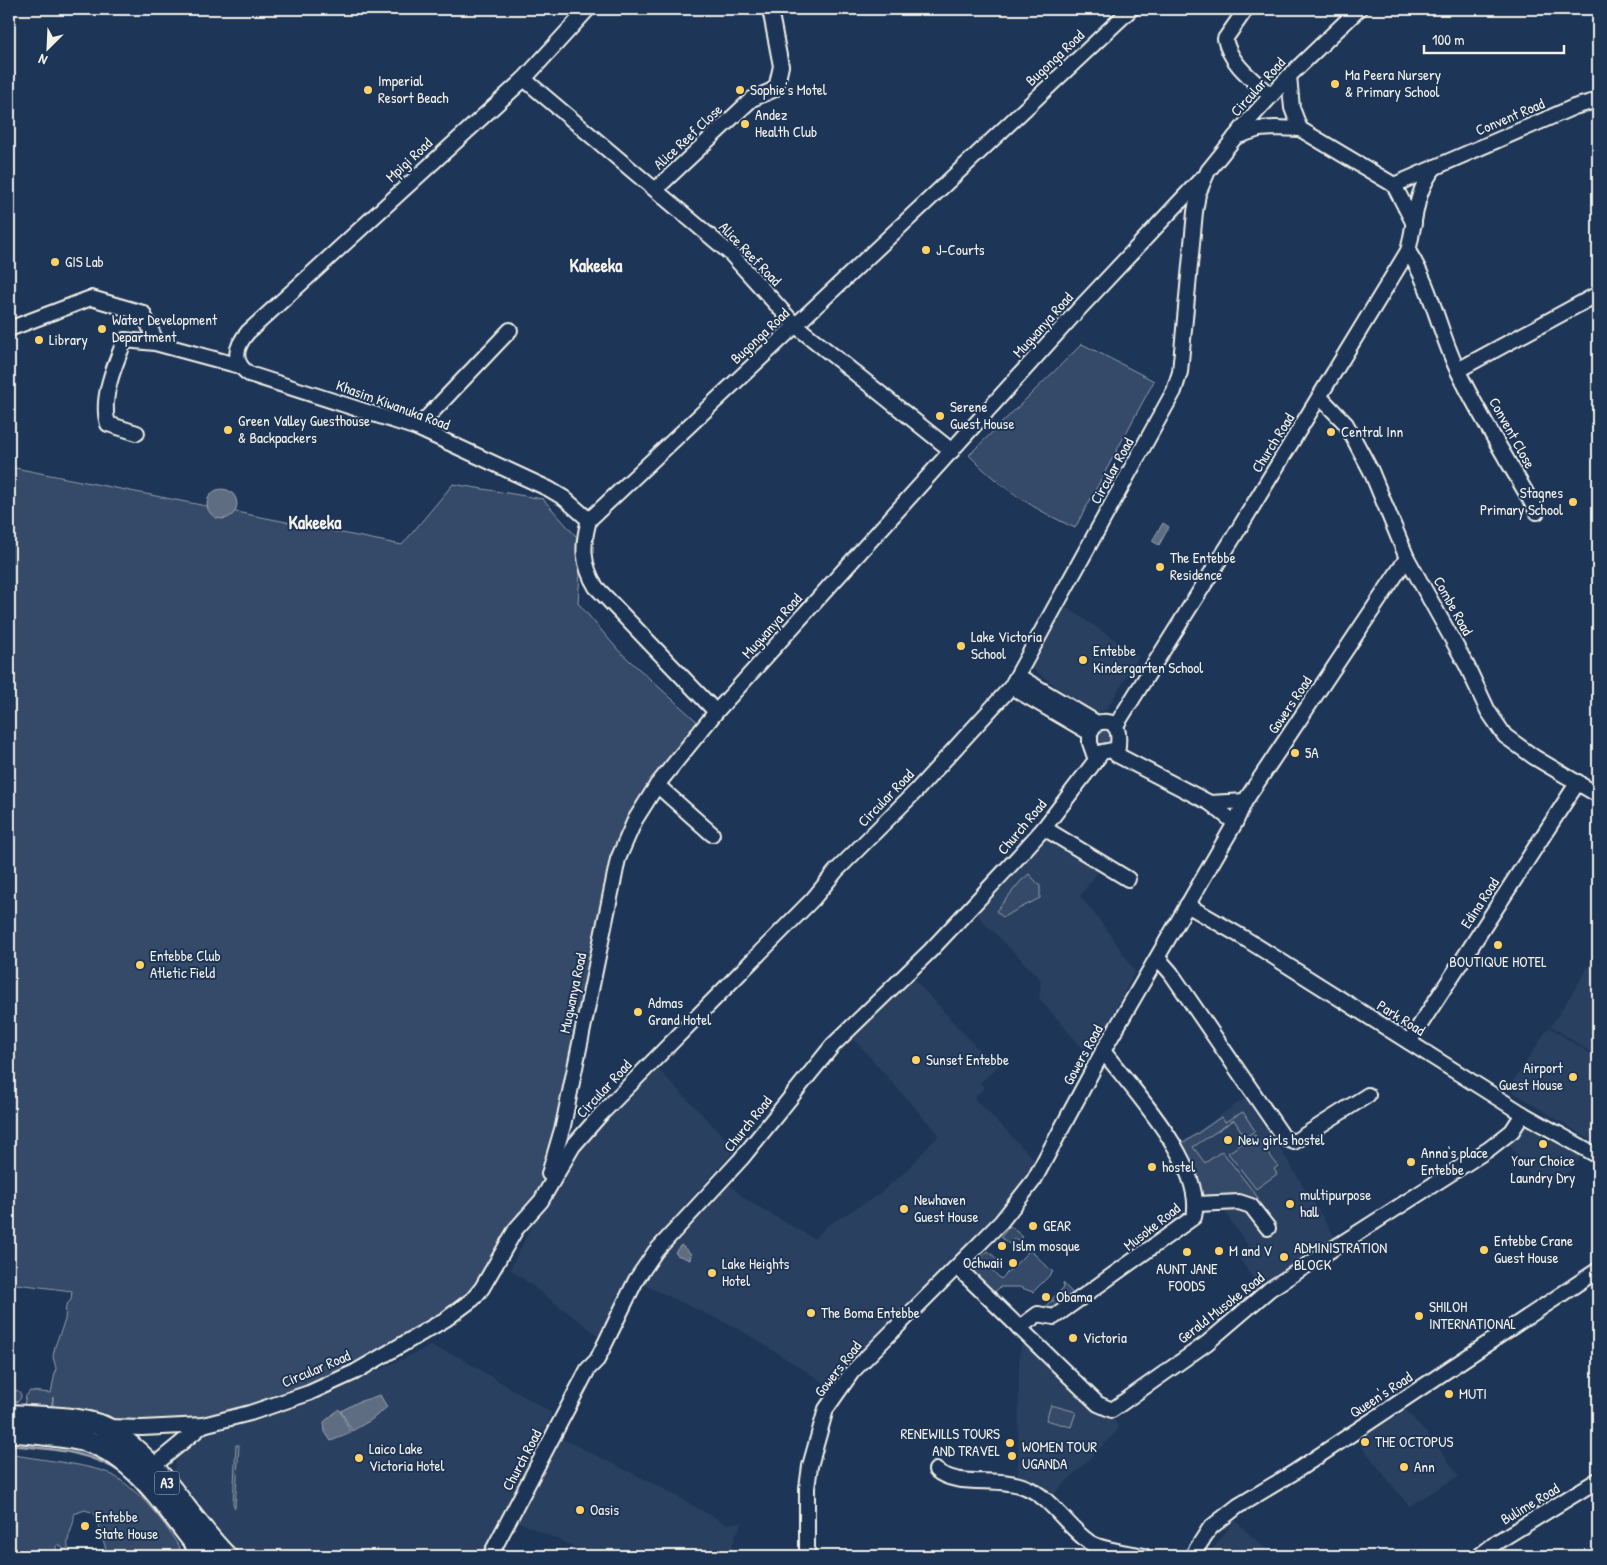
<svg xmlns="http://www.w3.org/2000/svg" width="1607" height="1565" viewBox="0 0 1607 1565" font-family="'Patrick Hand',sans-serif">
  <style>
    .built { fill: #2a4060 }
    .green { fill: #354a67; stroke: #949ea8 }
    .water { fill: #5e6d82; stroke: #9aa2ab }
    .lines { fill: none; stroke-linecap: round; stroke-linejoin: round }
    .stream { stroke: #9aa2ab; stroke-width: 2.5 }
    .minor-casing { stroke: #f4f1e8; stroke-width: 18 }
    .highway-casing { stroke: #f4f1e8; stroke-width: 24 }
    .minor { stroke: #1d3557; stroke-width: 14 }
    .highway { stroke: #1d3557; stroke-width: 20 }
    .poi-dot { fill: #ffd166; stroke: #1d3557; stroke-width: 2 }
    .labels { text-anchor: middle; stroke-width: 4; stroke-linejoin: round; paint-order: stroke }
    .shield { fill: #1d3557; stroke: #b4b9bc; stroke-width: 1 }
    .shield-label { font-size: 14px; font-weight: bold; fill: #f4f1e8 }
    .street-label { font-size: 15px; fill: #f4f1e8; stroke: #1d3557 }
    .poi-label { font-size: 15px; fill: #f4f1e8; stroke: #1d3557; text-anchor: start }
    .quarter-label { font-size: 18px; font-weight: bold; fill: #f4f1e8; stroke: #1d3557 }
  </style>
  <rect width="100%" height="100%" fill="#1d3557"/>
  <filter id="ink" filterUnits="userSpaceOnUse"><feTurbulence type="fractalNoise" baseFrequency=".02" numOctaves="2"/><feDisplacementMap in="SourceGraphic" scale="10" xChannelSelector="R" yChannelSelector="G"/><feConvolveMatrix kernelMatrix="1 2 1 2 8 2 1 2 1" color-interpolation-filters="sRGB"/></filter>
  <g filter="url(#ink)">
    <g class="built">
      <polygon points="1063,605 1139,656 1108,707 1103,711 1097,713 1083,707 1028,665"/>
      <polygon points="1045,833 1102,866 1080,896 1111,935 1135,972 1090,1057 1039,998 1041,980 975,913 1017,863"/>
      <polygon points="1591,963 1598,968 1598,1057 1551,1026"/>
      <polygon points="913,978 981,1052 1003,1062 980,1083 985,1088 974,1098 1037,1162 1011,1201 982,1234 894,1317 831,1387 739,1329 642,1284 645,1270 725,1181 747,1200 814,1239 828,1225 878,1195 905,1172 939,1135 853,1038"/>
      <polygon points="1549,1027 1598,1059 1598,1123 1589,1139 1508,1089"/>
      <polygon points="652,1063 736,1149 683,1207 643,1257 599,1336 510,1269 550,1190 572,1154"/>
      <polygon points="1248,1096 1336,1239 1335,1242 1261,1290 1236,1254 1248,1246 1225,1212 1199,1214 1179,1144"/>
      <polygon points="1526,1121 1583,1155 1569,1172 1547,1185 1544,1179 1533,1181 1507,1140"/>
      <polygon points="1022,1340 1056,1372 1105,1410 1114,1419 1119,1429 1052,1496 1018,1476 1019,1359"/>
      <polygon points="430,1346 457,1356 552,1413 487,1556 230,1556 174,1477 173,1470 177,1457 185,1446 200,1434 217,1427 282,1411 342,1387"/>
      <polygon points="1406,1410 1436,1444 1459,1476 1409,1506 1357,1441"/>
      <polygon points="559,1437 662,1488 726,1524 743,1522 735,1536 732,1548 726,1556 583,1556 585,1552 515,1520"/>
      <polygon points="1235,1520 1247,1532 1274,1556 1207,1556"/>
    </g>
    <g class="green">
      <path d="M1082 344 1154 381 1075 528C1034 509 1000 488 969 455Z"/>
      <polygon points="10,467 402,545 453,484 543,499 582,543 578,603 619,651 702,726 619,849 565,1159 553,1189 518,1213 487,1272 462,1303 338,1376 227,1420 119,1422 92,1411 53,1412 53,1397 51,1409 27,1408 24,1405 26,1396 30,1391 51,1393 56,1368 53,1357 55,1346 65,1320 66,1305 71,1300 72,1291 9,1283"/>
      <polygon points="1099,726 1113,730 1113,745 1099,748 1092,734"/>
      <polygon points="1029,874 1040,886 1040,898 1003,917 996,911 1021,881"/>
      <polygon points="1243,1112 1255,1131 1245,1137 1234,1120 1193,1147 1205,1163 1222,1151 1259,1199 1240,1202 1202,1198 1181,1145 1221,1117 1225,1122"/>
      <polygon points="1255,1135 1278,1166 1274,1169 1277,1174 1256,1189 1228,1153"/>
      <polygon points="1010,1226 1023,1237 1020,1240 1014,1239 1009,1244 1001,1237"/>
      <polygon points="1030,1250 1053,1272 1033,1292 1019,1287 1000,1287 994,1293 970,1268 988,1251 997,1259 991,1269 1001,1279"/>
      <polygon points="1063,1283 1077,1298 1059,1312 1039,1312 1051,1301 1054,1301 1052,1299 1064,1287"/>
      <circle cx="15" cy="1396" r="6"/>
      <polygon points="1051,1405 1076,1412 1071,1427 1046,1420"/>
      <polygon points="236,1445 239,1445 235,1508 233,1504"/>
      <path d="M9 1454C40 1460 73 1462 103 1471 131 1479 173 1530 183 1556H108L96 1517 94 1513 85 1510 74 1514C75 1527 66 1535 68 1548L65 1550 58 1544 56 1547V1551L61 1556H9Z"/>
    </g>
    <g class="water">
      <circle cx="222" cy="504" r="15"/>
      <polygon points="1163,523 1169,527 1159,545 1152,541"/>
      <polygon points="681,1245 691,1254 690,1260 677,1255 675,1252"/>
      <polygon points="380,1395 387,1407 371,1420 352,1431 341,1411 358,1402"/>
      <polygon points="339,1409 351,1433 331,1441 325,1432 324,1422"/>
    </g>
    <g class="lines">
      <g class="stream">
        <path d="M9 1445C49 1449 88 1450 122 1473"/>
        <polyline points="130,1480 192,1556"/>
      </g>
      <defs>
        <g id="minor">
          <path d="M588 9 524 79 248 332C235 347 232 362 249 374L417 428 549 489 564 498 589 520"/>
          <path d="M1246 9 1225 39C1231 65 1252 79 1271 96"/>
          <polyline points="1289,76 1292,108 1300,129"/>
          <polyline points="524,79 731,254 795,325 952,451"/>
          <polyline points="1235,137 1259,129 1275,128 1300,129 1394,185 1574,107 1598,100"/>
          <polyline points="1394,185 1414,224"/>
          <polyline points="656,189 752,99 773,90 777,84 781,66 770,9"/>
          <path d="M1408 251C1432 288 1439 332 1458 371 1481 419 1511 465 1537 512"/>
          <polyline points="9,329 91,298 143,313 157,343"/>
          <polyline points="1458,370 1598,294"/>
          <polyline points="1320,397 1346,424 1371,471 1407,558 1467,666 1488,711 1505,736 1534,757 1598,795"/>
          <polyline points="417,428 510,330"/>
          <path d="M137 433 108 424C100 399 115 364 125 340L155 343 240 366"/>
          <polyline points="1018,676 1097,723"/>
          <polyline points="1011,687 1090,733"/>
          <path d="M716 712 596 587C582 564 582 545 589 520L1131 9"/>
          <path d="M1115 727 1235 535 1408 251C1416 221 1414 192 1435 167"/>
          <polyline points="1117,755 1210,803 1235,823"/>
          <polyline points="657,785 712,834"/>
          <polyline points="1210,803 1245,801"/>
          <polyline points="1044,828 1128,879"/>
          <polyline points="1187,905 1244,938 1523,1114 1598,1156"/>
          <polyline points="1158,958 1171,973 1284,1138 1294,1142 1368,1095"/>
          <polyline points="1409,1042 1578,782"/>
          <polyline points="549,1174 563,1126 618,859 635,820 657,785 716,712 1079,309 1201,179"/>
          <polyline points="1197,1204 1239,1202 1251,1206 1268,1228"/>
          <polyline points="957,1267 1098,1404 1112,1410 1207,1343 1270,1289 1489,1149 1512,1131 1523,1114"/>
          <path d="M1019 1328 1038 1314 1054 1317 1194 1217C1205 1166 1133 1090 1103 1051"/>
          <polyline points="100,1447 107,1427 142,1428 203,1425 250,1413 309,1393 355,1372 446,1319 473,1299 482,1288 516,1229 541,1201 573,1146 601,1114 813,899 836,871 917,790 1011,687 1174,391 1180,372 1195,212 1198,194 1208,171 1249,120 1289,76 1359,9"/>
          <path d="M936 1470C956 1488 999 1476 1025 1487 1051 1497 1066 1526 1089 1542 1100 1550 1130 1553 1144 1556"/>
          <polyline points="146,1472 203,1425"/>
          <path d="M490 1556 588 1369 597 1360 636 1280 655 1252 741 1159 833 1045 930 951 1019 856 1044 828 1096 760 1102 752 1112 750 1117 755C1119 740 1123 716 1097 723L1090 733V743L1096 760"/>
          <polyline points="807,1556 807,1488 810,1466 826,1409 852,1372 1001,1222 1034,1180 1103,1051 1235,823 1245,801 1407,558"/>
          <polyline points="1192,1556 1210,1528 1238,1506 1293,1473 1598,1270"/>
          <polyline points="1479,1556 1497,1542 1598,1480"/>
        </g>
        <g id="highway">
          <path d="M9 1415C38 1417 68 1416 96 1424 107 1426 114 1433 122 1439 165 1470 189 1519 226 1556"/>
          <path d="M9 1431C35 1434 63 1435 88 1442 140 1458 172 1517 205 1556"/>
        </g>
      </defs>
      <use href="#minor" class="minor-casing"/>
      <use href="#highway" class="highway-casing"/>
      <use href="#minor" class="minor"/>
      <use href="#highway" class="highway"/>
    </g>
  </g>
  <g class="poi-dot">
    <circle cx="1335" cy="84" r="5"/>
    <circle cx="368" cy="90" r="5"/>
    <circle cx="740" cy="90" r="5"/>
    <circle cx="745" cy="124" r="5"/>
    <circle cx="926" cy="250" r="5"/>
    <circle cx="55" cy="262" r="5"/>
    <circle cx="102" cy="329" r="5"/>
    <circle cx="39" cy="340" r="5"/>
    <circle cx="940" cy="416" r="5"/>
    <circle cx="228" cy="430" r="5"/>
    <circle cx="1331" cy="432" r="5"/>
    <circle cx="1573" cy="502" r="5"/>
    <circle cx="1160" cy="567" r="5"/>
    <circle cx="961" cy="646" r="5"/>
    <circle cx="1083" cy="660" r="5"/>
    <circle cx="1295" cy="753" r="5"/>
    <circle cx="1498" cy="945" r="5"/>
    <circle cx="140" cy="965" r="5"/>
    <circle cx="638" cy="1012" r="5"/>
    <circle cx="916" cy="1060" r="5"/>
    <circle cx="1573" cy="1077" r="5"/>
    <circle cx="1228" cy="1140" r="5"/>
    <circle cx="1543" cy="1144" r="5"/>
    <circle cx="1411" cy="1162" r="5"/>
    <circle cx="1152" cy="1167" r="5"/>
    <circle cx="1290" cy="1204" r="5"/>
    <circle cx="904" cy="1209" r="5"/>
    <circle cx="1033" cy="1226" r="5"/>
    <circle cx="1002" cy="1246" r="5"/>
    <circle cx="1484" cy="1250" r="5"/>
    <circle cx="1219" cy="1251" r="5"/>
    <circle cx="1187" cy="1252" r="5"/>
    <circle cx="1284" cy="1257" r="5"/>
    <circle cx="1013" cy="1263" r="5"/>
    <circle cx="712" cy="1273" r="5"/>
    <circle cx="1046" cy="1297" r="5"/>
    <circle cx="811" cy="1313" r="5"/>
    <circle cx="1419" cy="1316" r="5"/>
    <circle cx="1073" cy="1338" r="5"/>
    <circle cx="1449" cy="1394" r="5"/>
    <circle cx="1365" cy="1442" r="5"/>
    <circle cx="1010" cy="1443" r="5"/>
    <circle cx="1012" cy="1456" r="5"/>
    <circle cx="359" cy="1458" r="5"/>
    <circle cx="1404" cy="1467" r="5"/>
    <circle cx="580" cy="1510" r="5"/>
    <circle cx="85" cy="1526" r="5"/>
  </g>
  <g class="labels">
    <rect class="shield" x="154.5" y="1471.5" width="25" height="23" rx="4"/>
    <g class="shield-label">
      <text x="167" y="1488">A3</text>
    </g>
    <g class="street-label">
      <text transform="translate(1055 58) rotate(-43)" y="5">Bugonga Road</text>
      <text transform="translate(1258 87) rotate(-48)" y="5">Circular Road</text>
      <text transform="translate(1510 117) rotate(-23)" y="5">Convent Road</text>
      <text transform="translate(688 137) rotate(-43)" y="5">Alice Reef Close</text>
      <text transform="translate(409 160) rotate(-43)" y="5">Mpigi Road</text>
      <text transform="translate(750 254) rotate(46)" y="5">Alice Reef Road</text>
      <text transform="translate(1043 325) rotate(-48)" y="5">Mugwanya Road</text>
      <text transform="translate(760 336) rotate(-43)" y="5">Bugonga Road</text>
      <text transform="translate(393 405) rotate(20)" y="5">Khasim Kiwanuka Road</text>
      <text transform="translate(1512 433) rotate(61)" y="5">Convent Close</text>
      <text transform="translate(1273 443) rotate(-58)" y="5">Church Road</text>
      <text transform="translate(1112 471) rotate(-61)" y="5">Circular Road</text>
      <text transform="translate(1453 606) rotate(61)" y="5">Combe Road</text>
      <text transform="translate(772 626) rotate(-48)" y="5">Mugwanya Road</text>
      <text transform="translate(1290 705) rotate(-56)" y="5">Gowers Road</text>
      <text transform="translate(886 798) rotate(-46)" y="5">Circular Road</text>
      <text transform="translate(1022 827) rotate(-50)" y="5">Church Road</text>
      <text transform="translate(1480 903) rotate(-57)" y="5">Edina Road</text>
      <text transform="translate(573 993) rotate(-78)" y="5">Mugwanya Road</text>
      <text transform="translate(1401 1018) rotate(32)" y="5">Park Road</text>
      <text transform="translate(1083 1055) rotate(-61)" y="5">Gowers Road</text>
      <text transform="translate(604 1089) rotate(-47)" y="5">Circular Road</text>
      <text transform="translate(748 1124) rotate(-51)" y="5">Church Road</text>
      <text transform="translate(1152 1227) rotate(-38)" y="5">Musoke Road</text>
      <text transform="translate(1221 1308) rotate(-38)" y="5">Gerald Musoke Road</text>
      <text transform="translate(316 1369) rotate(-23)" y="5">Circular Road</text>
      <text transform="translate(838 1369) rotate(-52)" y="5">Gowers Road</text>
      <text transform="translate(1381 1395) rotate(-33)" y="5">Queen's Road</text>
      <text transform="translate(522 1460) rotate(-62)" y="5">Church Road</text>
      <text transform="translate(1530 1504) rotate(-31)" y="5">Bulime Road</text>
    </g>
    <g class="poi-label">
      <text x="1345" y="80">Ma Peera Nursery<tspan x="1345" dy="17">&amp; Primary School</tspan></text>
      <text x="378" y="86">Imperial<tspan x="378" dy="17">Resort Beach</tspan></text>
      <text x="750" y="95">Sophie's Motel</text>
      <text x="755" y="120">Andez<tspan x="755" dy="17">Health Club</tspan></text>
      <text x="936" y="255">J-Courts</text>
      <text x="65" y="267">GIS Lab</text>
      <text x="112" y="325">Water Development<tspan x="112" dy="17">Department</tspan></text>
      <text x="49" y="345">Library</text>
      <text x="950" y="412">Serene<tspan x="950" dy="17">Guest House</tspan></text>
      <text x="238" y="426">Green Valley Guesthouse<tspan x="238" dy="17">&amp; Backpackers</tspan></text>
      <text x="1341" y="437">Central Inn</text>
      <text x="1563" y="498" text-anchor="end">Stagnes<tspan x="1563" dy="17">Primary School</tspan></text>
      <text x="1170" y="563">The Entebbe<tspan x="1170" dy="17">Residence</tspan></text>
      <text x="971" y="642">Lake Victoria<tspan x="971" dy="17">School</tspan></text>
      <text x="1093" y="656">Entebbe<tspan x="1093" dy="17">Kindergarten School</tspan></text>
      <text x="1305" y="758">5A</text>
      <text x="150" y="961">Entebbe Club<tspan x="150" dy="17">Atletic Field</tspan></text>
      <text x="1498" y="967" text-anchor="middle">BOUTIQUE HOTEL</text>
      <text x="648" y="1008">Admas<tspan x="648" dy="17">Grand Hotel</tspan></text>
      <text x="926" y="1065">Sunset Entebbe</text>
      <text x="1563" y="1073" text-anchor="end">Airport<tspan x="1563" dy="17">Guest House</tspan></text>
      <text x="1238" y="1145">New girls hostel</text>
      <text x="1421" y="1158">Anna‘s place<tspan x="1421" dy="17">Entebbe</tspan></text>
      <text x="1543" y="1166" text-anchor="middle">Your Choice<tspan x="1543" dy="17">Laundry Dry</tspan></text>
      <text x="1162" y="1172">hostel</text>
      <text x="1300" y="1200">multipurpose<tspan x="1300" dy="17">hall</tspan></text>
      <text x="914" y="1205">Newhaven<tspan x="914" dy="17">Guest House</tspan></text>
      <text x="1043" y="1231">GEAR</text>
      <text x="1494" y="1246">Entebbe Crane<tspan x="1494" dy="17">Guest House</tspan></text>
      <text x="1012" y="1251">Islm mosque</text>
      <text x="1294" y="1253">ADMINISTRATION<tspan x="1294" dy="17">BLOCK</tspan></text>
      <text x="1229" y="1256">M and V</text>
      <text x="1003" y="1268" text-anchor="end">Ochwaii</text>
      <text x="722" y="1269">Lake Heights<tspan x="722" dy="17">Hotel</tspan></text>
      <text x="1187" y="1274" text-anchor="middle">AUNT JANE<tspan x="1187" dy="17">FOODS</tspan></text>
      <text x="1056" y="1302">Obama</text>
      <text x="1429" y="1312">SHILOH<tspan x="1429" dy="17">INTERNATIONAL</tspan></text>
      <text x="821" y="1318">The Boma Entebbe</text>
      <text x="1083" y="1343">Victoria</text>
      <text x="1459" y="1399">MUTI</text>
      <text x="1000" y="1439" text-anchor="end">RENEWILLS TOURS<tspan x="1000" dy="17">AND TRAVEL</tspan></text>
      <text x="1375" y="1447">THE OCTOPUS</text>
      <text x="1022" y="1452">WOMEN TOUR<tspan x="1022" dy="17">UGANDA</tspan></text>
      <text x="369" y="1454">Laico Lake<tspan x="369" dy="17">Victoria Hotel</tspan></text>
      <text x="1414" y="1472">Ann</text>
      <text x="590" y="1515">Oasis</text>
      <text x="95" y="1522">Entebbe<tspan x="95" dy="17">State House</tspan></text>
    </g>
    <g class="quarter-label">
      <text x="596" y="272">Kakeeka</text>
      <text x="315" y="529">Kakeeka</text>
    </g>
  </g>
  <rect width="1607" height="1565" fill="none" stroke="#1d3557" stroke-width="30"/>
  <rect x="15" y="15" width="1577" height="1535" fill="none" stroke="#f4f1e8" stroke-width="2" filter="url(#ink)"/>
  <g transform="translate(48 48) rotate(204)" stroke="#1d3557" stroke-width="4" paint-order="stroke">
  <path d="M0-4L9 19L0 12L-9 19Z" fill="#f4f1e8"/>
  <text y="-8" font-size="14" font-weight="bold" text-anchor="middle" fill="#f4f1e8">N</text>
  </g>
  <path d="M1424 45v8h140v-8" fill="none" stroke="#f4f1e8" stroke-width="2.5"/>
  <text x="1432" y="45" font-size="15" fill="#f4f1e8" stroke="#1d3557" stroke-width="4" paint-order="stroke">100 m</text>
</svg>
